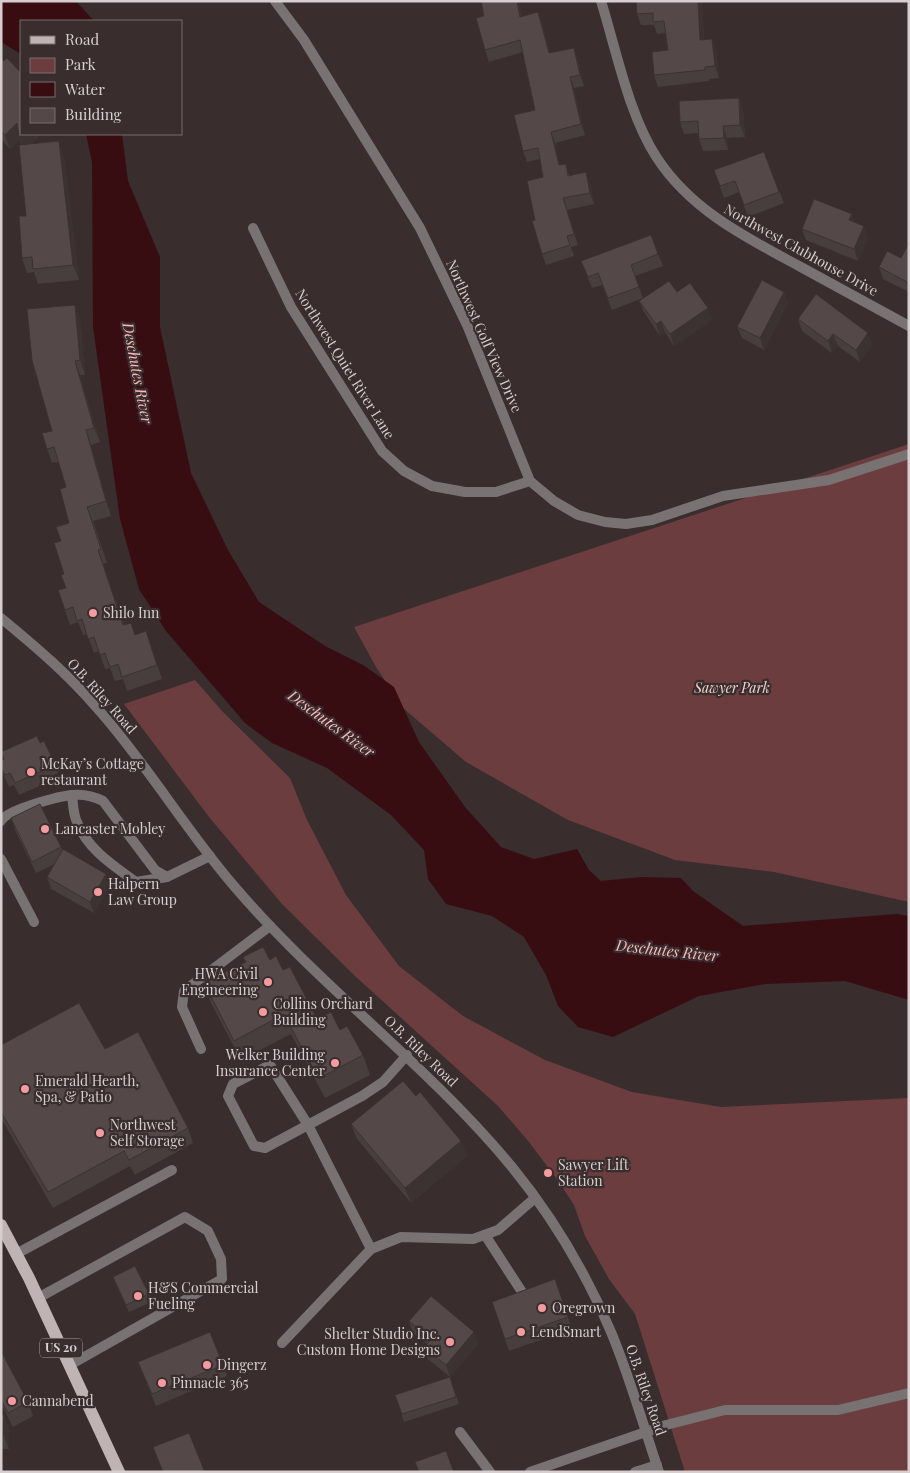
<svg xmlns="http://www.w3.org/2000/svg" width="910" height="1473" viewBox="0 0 910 1473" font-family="'Playfair Display',serif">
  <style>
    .green { fill: #6c3d3f }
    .water { fill: #380d12 }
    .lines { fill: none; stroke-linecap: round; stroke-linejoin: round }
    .service { stroke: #787272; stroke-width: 10 }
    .minor { stroke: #787272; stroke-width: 10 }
    .tertiary { stroke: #787272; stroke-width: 10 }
    .primary { stroke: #bfb3b3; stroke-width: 12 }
    .wall { fill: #493e3e }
    .shaded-wall { fill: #3c3232 }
    .building { fill: #554848; stroke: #3c3232 }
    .poi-dot { fill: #f49b9f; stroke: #392d2d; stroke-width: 2 }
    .labels { text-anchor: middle; stroke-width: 4.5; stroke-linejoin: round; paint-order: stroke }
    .shield { fill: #392d2d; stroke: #a89e9e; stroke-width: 1 }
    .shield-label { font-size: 12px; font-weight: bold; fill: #d7cfcf }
    .street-label { font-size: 14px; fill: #d7cfcf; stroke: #392d2d }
    .poi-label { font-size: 14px; fill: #d7cfcf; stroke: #392d2d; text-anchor: start }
    .park-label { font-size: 14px; font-style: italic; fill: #f4d1d1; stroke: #392d2d }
    .water-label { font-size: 15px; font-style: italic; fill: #fdb9bb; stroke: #392d2d }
  </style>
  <rect width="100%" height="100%" fill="#392d2d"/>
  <g class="green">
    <polygon points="909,444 909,902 774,872 675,860 568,820 466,762 403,708 376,667 354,627"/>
    <polygon points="195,680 222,711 290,778 307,820 346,895 399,966 463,1016 545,1060 632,1092 721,1107 909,1098 909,1472 685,1472 635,1314 609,1279 585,1236 574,1205 559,1182 529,1142 498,1106 355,976 282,904 209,817 124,704"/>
  </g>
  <g class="water">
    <polygon points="1,1 76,1 94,21 21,21 21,54 1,42"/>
    <polygon points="86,134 122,134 128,181 160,257 160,327 191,473 228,550 259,602 325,646 363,665 394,687 419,742 465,807 501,847 534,859 577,849 589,870 601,881 641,877 681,878 693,891 743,926 897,914 909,916 909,1000 845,981 766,984 699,996 613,1037 578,1027 558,1006 546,975 524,937 492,916 446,904 428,879 424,850 391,815 327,768 272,743 245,723 166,631 139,589 120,519 93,327 92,162"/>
  </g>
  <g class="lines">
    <g class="service">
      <path d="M72 795C73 803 73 814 77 822 87 849 114 866 136 882L167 877 210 856"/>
      <path d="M1 821C6 810 59 796 73 795 84 794 93 796 103 801L155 870 167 877"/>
      <polyline points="1,859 34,922"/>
      <polyline points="201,1049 182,1007 184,991 270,926"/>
      <polyline points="485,1235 522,1292"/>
      <polyline points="371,1249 308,1125 270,1065 233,1084 228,1096 254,1146 265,1148 362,1096 383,1082 407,1055"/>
      <polyline points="16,1254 172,1170"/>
      <polyline points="38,1298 185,1217 208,1231 221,1259 222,1279 70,1365"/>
      <polyline points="282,1343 371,1249 401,1237 473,1239 498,1230 535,1198"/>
      <polyline points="460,1432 490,1472"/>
      <polyline points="530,1472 666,1425 725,1410 838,1410 909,1393"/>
      <polyline points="635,1472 657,1465"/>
    </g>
    <g class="minor">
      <polyline points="275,1 304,40 420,228 467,325 530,481 554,501 578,515 605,522 626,524 652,520 723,496 829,480 909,454"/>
      <path d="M601 1C616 49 629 116 657 158 691 210 745 237 799 266 836 286 872 306 909 326"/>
      <polyline points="253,228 291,307 382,451 404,471 432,486 465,492 496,492 530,481"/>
    </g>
    <path class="tertiary" d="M1 618C35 646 68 674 97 708 147 764 185 829 234 886 320 987 428 1065 512 1167 552 1216 586 1273 611 1332 630 1377 643 1425 659 1472"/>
    <polyline class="primary" points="1,1225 29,1278 119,1472"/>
  </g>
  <g class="wall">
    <polygon points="519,1 522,17 542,23 550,53 578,59 584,86 574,88 585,135 555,143 560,165 570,175 590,183 594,204 567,210 578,245 571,247 574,256 546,265 542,254 535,220 543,177 540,159 527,162 523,151 535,110 523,52 489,62 485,50 484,16"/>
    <polygon points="636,1 702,1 704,39 712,39 716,50 719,78 709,79 709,81 658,87 654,75 668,50 665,33 657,34 654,25 641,25 637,14"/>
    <polygon points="1,58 41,134 31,144 64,156 79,280 38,284 34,272 27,273 22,258 26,216 21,145 20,140 10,149 1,139"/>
    <polygon points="739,98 743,110 745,137 727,138 728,150 703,151 699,139 698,133 684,134 680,122"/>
    <polygon points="764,152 784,203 748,217 739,192 724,198 714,170"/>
    <polygon points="852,214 854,222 868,237 858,261 806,240 802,229"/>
    <polygon points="651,235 663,266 635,276 643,298 612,310 602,285 592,288 581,261"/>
    <polygon points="909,245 909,292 883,279 879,267 901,258"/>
    <polygon points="677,292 712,320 674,346 665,332 660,336 644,312 639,301"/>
    <polygon points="784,292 788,303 764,350 742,338 737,327"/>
    <polygon points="80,319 85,375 80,375 100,442 91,445 111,516 93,521 107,563 103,564 124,625 136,635 146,631 162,679 127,691 123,679 115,681 110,668 105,669 99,651 94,653 87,634 83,635 78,622 70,625 58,590 66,588 61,541 69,523 66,487 59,462 52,463 47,449 52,431"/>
    <polygon points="798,319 873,344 860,362 838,346 832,353 802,331"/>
    <polygon points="40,743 54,762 58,773 53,775 55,779 19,795 14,785 9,787 1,769 1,760 3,759 1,753"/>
    <polygon points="11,818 61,847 63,851 106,874 110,885 94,913 51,889 47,877 55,864 36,873 15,830"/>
    <polygon points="243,957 270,960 283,970 317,1019 340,1030 363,1055 370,1075 325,1098 291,1034 241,1060 211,1003 204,983 245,962"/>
    <polygon points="1,1045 105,1049 188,1128 193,1143 135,1175 130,1166 53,1208 1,1118"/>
    <polygon points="416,1096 461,1141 467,1156 411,1203 357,1139 351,1124"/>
    <polygon points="113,1277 149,1294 152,1302 129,1312 116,1285"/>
    <polygon points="555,1279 572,1329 509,1351 492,1302"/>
    <polygon points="409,1321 478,1344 450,1377 428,1359 424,1348 427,1344 413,1333"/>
    <polygon points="1,1351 28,1402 33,1416 13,1427 1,1404"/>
    <polygon points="138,1362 223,1365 227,1376 156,1406"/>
    <polygon points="450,1377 459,1404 404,1422 395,1395"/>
    <polygon points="1,1415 4,1415 9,1430 9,1449 2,1449 2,1459 1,1459"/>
  </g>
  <g class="shaded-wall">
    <polygon points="517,1 519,1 524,28 520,17"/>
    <polygon points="698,1 702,1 705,51 700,40"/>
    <polygon points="538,12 542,23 553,64 549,53"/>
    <polygon points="712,39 716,50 719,78 715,66"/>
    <polygon points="574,48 578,59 584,86 580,75"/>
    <polygon points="570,77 574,88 585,135 581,124"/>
    <polygon points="739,98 743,110 745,137 740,125"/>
    <polygon points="17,123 22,134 41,134 24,151 20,140 10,149 5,135"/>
    <polygon points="723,126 727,138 728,150 724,138"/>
    <polygon points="551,132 555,143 563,176 559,165"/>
    <polygon points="59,141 64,156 79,280 73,265"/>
    <polygon points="586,172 590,183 594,204 590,193"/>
    <polygon points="852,214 856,226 849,220"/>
    <polygon points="864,226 868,237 858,261 854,249"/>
    <polygon points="784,292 788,303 764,350 760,338"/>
    <polygon points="75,305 80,319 85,375 80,360"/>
    <polygon points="708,308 712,320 674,346 670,334"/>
    <polygon points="661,321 665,332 660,336 656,324"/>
    <polygon points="868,333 873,344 860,362 856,350"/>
    <polygon points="833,334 838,346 832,353 828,341"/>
    <polygon points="75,361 80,375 100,442 94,428"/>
    <polygon points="86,430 91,445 111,516 106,501"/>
    <polygon points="106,874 110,885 94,913 90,902"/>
    <polygon points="461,1141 467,1156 411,1203 405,1188"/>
    <polygon points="474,1332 478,1344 450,1377 446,1365"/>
    <polygon points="4,1415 9,1430 9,1449 3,1434"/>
    <polygon points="1,1446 2,1449 2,1459 1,1456"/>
  </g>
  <g class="building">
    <polygon points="481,1 517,1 520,17 538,12 549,53 574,48 580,75 570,77 581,124 551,132 559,165 566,164 568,176 586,172 590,193 563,198 574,234 567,236 570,245 542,254 532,221 535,220 527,181 543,177 538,148 523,151 514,115 535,110 520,40 485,50 476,18 484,16"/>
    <polygon points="636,1 698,1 700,40 712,39 715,66 705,67 705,70 654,75 652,52 668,50 664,21 653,22 653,13 637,14"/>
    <polygon points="1,58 4,61 7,58 21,73 22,134 19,137 17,123 5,135 1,131"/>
    <polygon points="739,98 740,125 723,126 724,138 699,139 698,121 680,122 679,101"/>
    <polygon points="59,141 73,265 33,269 32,257 22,258 19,216 26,216 19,145"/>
    <polygon points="764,152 779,192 744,205 735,181 720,186 714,170"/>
    <polygon points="814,199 852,214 849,220 864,226 854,249 802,229"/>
    <polygon points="651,235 658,254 631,265 639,287 608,298 598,273 588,277 581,261"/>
    <polygon points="908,245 909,245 909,283 879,267 887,251 901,258"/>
    <polygon points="762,280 784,292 760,338 737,327"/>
    <polygon points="669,281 677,292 690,283 708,308 670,334 661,321 656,324 639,301"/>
    <polygon points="816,294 868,333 856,350 833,334 828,341 798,319"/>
    <polygon points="75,305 80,360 75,361 94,428 86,430 106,501 87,507 101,549 98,550 123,625 131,623 135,635 146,631 157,665 122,677 118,664 110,667 105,653 100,655 94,637 88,639 82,619 77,621 73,607 65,610 58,590 66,588 61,575 64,574 54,543 61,541 56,527 69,523 60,489 66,487 54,447 47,449 42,433 52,431 32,360 27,309"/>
    <polygon points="37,736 40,743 44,741 54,762 49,764 51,767 15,783 10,773 5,775 1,767 1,760 4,759 1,752"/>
    <polygon points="40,804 61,847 32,862 11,818"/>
    <polygon points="63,849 106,874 90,902 47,877"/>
    <polygon points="263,947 270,960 276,956 283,970 290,967 317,1019 331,1012 340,1030 347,1026 363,1055 318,1079 284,1014 234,1041 204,983 246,962 243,957"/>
    <polygon points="79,1003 105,1049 138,1032 188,1128 129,1160 124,1151 48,1192 1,1112 1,1045"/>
    <polygon points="403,1081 416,1096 420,1092 461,1141 405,1188 351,1124"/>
    <polygon points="135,1266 149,1294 126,1305 113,1277"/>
    <polygon points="555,1279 568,1317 505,1339 492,1302"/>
    <polygon points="431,1296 474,1332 446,1365 424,1348 431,1339 409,1321"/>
    <polygon points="210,1332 223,1365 152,1394 138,1362"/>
    <polygon points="1,1351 28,1402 8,1413 1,1400"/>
    <polygon points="450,1377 456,1397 402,1414 395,1395"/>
    <polygon points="1,1415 4,1415 3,1434 1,1434"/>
    <polygon points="189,1433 204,1470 200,1472 163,1472 153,1447"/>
    <polygon points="446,1451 454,1472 419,1472 415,1462"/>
  </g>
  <g class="poi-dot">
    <circle cx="93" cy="613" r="5"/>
    <circle cx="31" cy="772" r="5"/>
    <circle cx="45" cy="829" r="5"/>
    <circle cx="98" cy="892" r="5"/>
    <circle cx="268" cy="982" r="5"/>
    <circle cx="263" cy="1012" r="5"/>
    <circle cx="335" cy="1063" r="5"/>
    <circle cx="25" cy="1089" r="5"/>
    <circle cx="100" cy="1133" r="5"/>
    <circle cx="548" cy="1173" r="5"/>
    <circle cx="138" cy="1296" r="5"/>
    <circle cx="542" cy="1308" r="5"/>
    <circle cx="521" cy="1332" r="5"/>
    <circle cx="450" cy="1342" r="5"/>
    <circle cx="207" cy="1365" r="5"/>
    <circle cx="162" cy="1383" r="5"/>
    <circle cx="12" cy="1401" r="5"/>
  </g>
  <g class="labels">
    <rect class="shield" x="40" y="1338.5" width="42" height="19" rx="4"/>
    <g class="shield-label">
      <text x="61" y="1352">US 20</text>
    </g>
    <g class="street-label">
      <text transform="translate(801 250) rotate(29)" y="5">Northwest Clubhouse Drive</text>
      <text transform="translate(484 336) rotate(66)" y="5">Northwest Golf View Drive</text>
      <text transform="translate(345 364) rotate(58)" y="5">Northwest Quiet River Lane</text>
      <text transform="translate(102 696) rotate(48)" y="5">O.B. Riley Road</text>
      <text transform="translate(421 1051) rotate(44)" y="5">O.B. Riley Road</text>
      <text transform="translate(646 1390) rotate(71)" y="5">O.B. Riley Road</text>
    </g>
    <g class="poi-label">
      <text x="103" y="618">Shilo Inn</text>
      <text x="41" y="769">McKay’s Cottage<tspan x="41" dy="16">restaurant</tspan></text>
      <text x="55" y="834">Lancaster Mobley</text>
      <text x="108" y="889">Halpern<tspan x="108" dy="16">Law Group</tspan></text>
      <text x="258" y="979" text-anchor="end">HWA Civil<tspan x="258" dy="16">Engineering</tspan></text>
      <text x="273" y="1009">Collins Orchard<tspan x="273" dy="16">Building</tspan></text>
      <text x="325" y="1060" text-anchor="end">Welker Building<tspan x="325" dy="16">Insurance Center</tspan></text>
      <text x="35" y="1086">Emerald Hearth,<tspan x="35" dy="16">Spa, &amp; Patio</tspan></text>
      <text x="110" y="1130">Northwest<tspan x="110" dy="16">Self Storage</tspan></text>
      <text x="558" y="1170">Sawyer Lift<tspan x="558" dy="16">Station</tspan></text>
      <text x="148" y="1293">H&amp;S Commercial<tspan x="148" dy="16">Fueling</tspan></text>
      <text x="552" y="1313">Oregrown</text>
      <text x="531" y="1337">LendSmart</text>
      <text x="440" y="1339" text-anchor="end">Shelter Studio Inc.<tspan x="440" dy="16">Custom Home Designs</tspan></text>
      <text x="217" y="1370">Dingerz</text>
      <text x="172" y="1388">Pinnacle 365</text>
      <text x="22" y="1406">Cannabend</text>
    </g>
    <g class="park-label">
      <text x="732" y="693">Sawyer Park</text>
    </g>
    <g class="water-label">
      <text transform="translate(137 373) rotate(79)" y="5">Deschutes River</text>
      <text transform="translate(331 724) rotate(36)" y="5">Deschutes River</text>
      <text transform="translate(667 951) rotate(6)" y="5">Deschutes River</text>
    </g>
  </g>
  <rect width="910" height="1473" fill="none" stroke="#d7cfcf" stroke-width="5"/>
  <rect x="20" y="20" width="162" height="115" fill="#392d2d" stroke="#786e6e"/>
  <rect x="30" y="36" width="25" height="8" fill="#bfb3b3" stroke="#786e6e"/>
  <text x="65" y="45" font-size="15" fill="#d7cfcf">Road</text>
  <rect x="30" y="58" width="25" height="15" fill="#6c3d3f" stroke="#786e6e"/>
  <text x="65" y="70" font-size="15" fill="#d7cfcf">Park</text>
  <rect x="30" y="82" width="25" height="15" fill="#380d12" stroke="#786e6e"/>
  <text x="65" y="95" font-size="15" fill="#d7cfcf">Water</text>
  <rect x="30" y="108" width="25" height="15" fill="#554848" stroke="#786e6e"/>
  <text x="65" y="120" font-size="15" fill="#d7cfcf">Building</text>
</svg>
